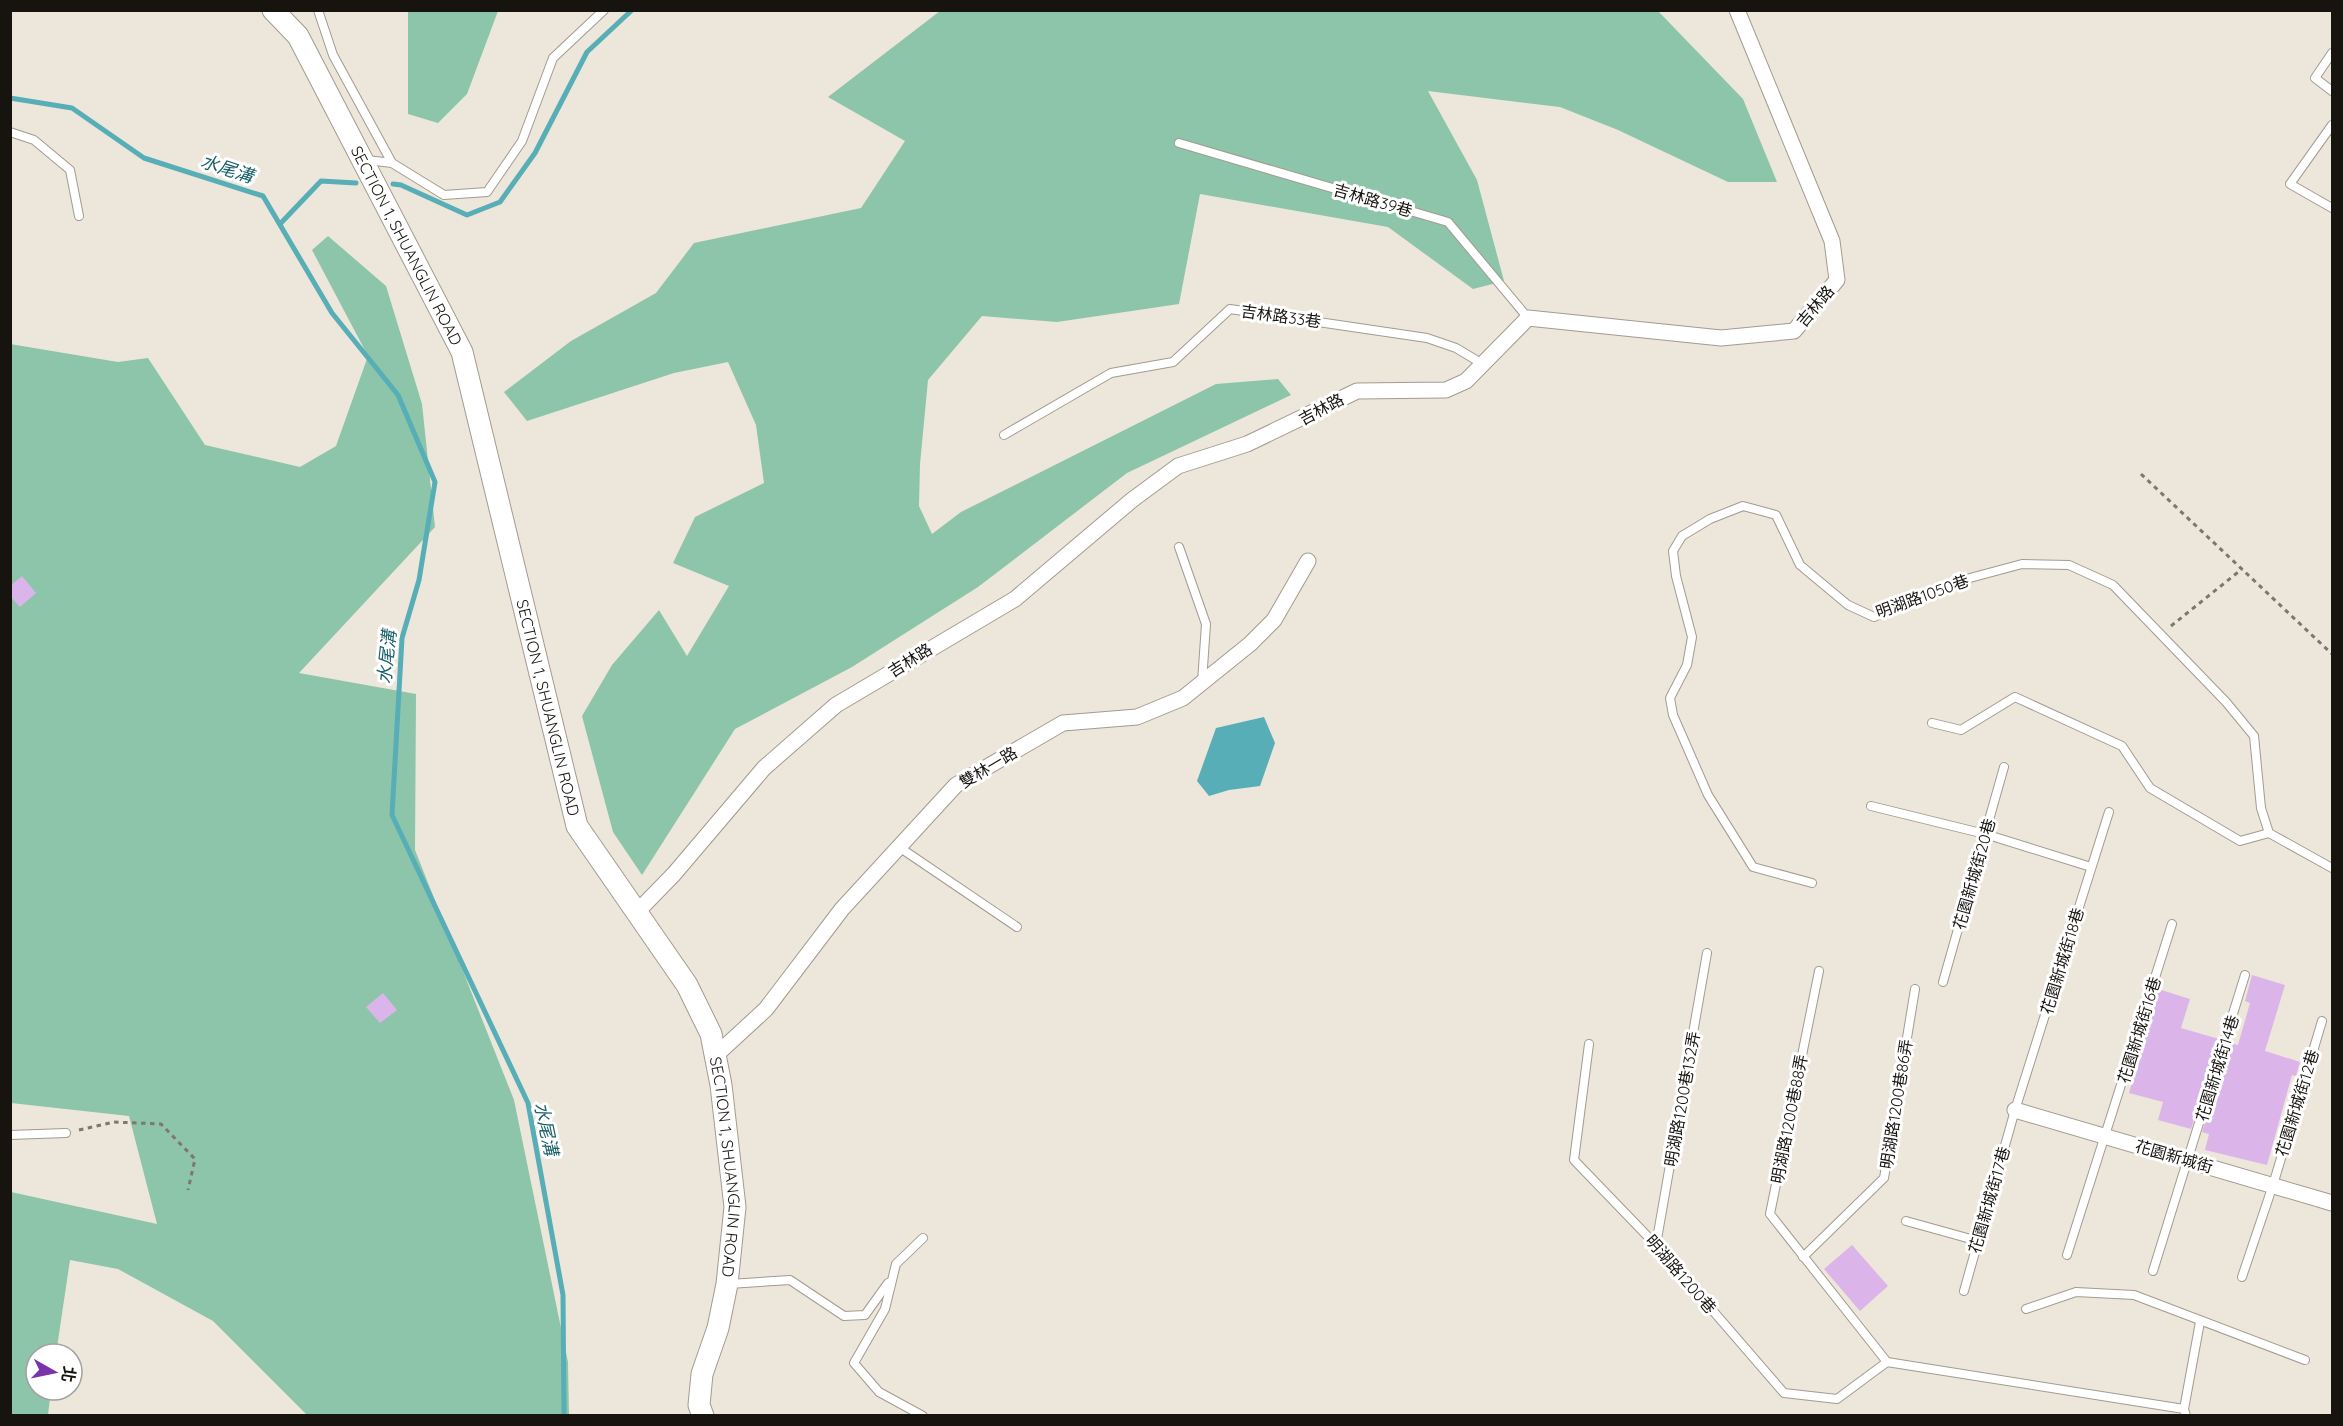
<svg xmlns="http://www.w3.org/2000/svg" width="2343" height="1426" viewBox="0 0 2343 1426" font-family="Quicksand,'Noto Sans TC',sans-serif">
  <style>
    .green { fill: #8cc5aa }
    .water { fill: #57aeb6 }
    .lines { fill: none; stroke-linecap: round; stroke-linejoin: round }
    .stream { stroke: #57aeb6; stroke-width: 5 }
    .building { fill: #dbb5ea }
    .lane-casing { stroke: #a29b90; stroke-width: 10 }
    .street-casing { stroke: #a29b90; stroke-width: 17 }
    .secondary-casing { stroke: #a29b90; stroke-width: 23 }
    .path { stroke: #7c776f; stroke-width: 3; stroke-dasharray: 4.5 4.5; stroke-linecap: butt }
    .lane { stroke: #fff; stroke-width: 8 }
    .street { stroke: #fff; stroke-width: 15 }
    .secondary { stroke: #fff; stroke-width: 21 }
    .labels { text-anchor: middle; stroke-width: 6; stroke-linejoin: round; paint-order: stroke }
    .street-label { font-size: 16px; fill: #171410; stroke: #fff }
    .water-label { font-size: 18px; font-style: italic; fill: #1b6268; stroke: #fff }
  </style>
  <rect width="100%" height="100%" fill="#ede6da"/>
  <g class="green">
    <polygon points="408,11 498,11 467,94 438,123 408,114"/>
    <polygon points="940,11 1658,11 1743,99 1777,182 1728,182 1618,130 1560,107 1428,91 1477,180 1504,281 1473,289 1388,227 1200,194 1179,304 1057,322 982,316 928,380 920,464 919,506 932,534 961,512 1216,384 1278,379 1291,395 1127,473 978,587 852,667 735,729 642,875 613,832 582,716 612,665 659,610 687,656 729,586 673,563 695,517 764,483 756,425 728,362 674,373 527,421 504,392 571,341 656,293 694,243 861,208 905,141 828,97"/>
    <polygon points="328,236 386,286 422,404 435,527 299,673 416,694 415,850 514,1100 568,1362 569,1415 307,1415 213,1321 118,1269 70,1260 56,1354 36,1354 36,1390 51,1390 48,1415 11,1415 11,1192 157,1224 129,1116 11,1103 10,344 118,362 148,358 205,445 300,467 336,446 368,356 312,250"/>
  </g>
  <polygon class="water" points="1264,717 1275,743 1260,786 1229,790 1209,796 1197,781 1216,728"/>
  <g class="lines">
    <g class="stream">
      <polyline points="10,98 72,108 144,158 263,196 332,313 398,395 435,482 419,580 402,638 392,815 528,1103 563,1295 564,1416"/>
      <polyline points="393,184 401,185 467,215 500,202 535,153 587,52 632,10"/>
      <polyline points="280,224 321,181 356,183"/>
    </g>
  </g>
  <g class="building">
    <polygon points="22,576 36,593 20,607 10,596 10,586"/>
    <polygon points="2252,975 2285,985 2265,1051 2300,1062 2296,1076 2292,1075 2267,1165 2205,1150 2209,1134 2202,1132 2230,1043 2238,1045 2250,1003 2245,1001"/>
    <polygon points="2158,989 2190,999 2181,1028 2219,1039 2191,1129 2158,1120 2163,1102 2129,1093"/>
    <polygon points="383,993 397,1010 380,1023 366,1007"/>
    <polygon points="1852,1245 1888,1286 1860,1311 1824,1269"/>
  </g>
  <g class="lines">
    <defs>
      <g id="lane">
        <polyline points="318,10 333,55 392,163"/>
        <polyline points="2332,53 2315,78 2332,91"/>
        <polyline points="2332,125 2290,184 2332,208"/>
        <polyline points="10,132 34,140 70,170 79,216"/>
        <polyline points="1179,143 1448,222 1528,318"/>
        <polyline points="367,160 392,163 444,195 487,192 522,141 553,58 604,10"/>
        <polyline points="1004,435 1111,373 1173,362 1230,309 1427,338 1456,348 1481,363"/>
        <polyline points="1179,547 1206,624 1202,682"/>
        <polyline points="1932,723 1961,730 2015,697 2122,746 2150,788 2240,841 2269,833"/>
        <polyline points="1871,806 1985,834 2091,867"/>
        <polyline points="899,847 1017,927"/>
        <polyline points="1812,883 1753,867 1708,795 1673,715 1670,698 1687,665 1692,637 1676,576 1673,551 1682,536 1710,519 1743,506 1776,515 1800,565 1848,605 1874,617 1955,582 2022,564 2069,565 2113,585 2226,702 2254,736 2261,808 2269,833 2332,868"/>
        <polyline points="1819,971 1770,1214 1887,1362"/>
        <polyline points="1943,982 2004,767"/>
        <polyline points="1589,1044 1574,1160 1656,1245 1784,1393 1837,1399 1887,1362 2184,1409 2186,1416"/>
        <polyline points="10,1135 66,1133"/>
        <polyline points="1906,1221 1978,1241"/>
        <polyline points="923,1238 896,1264 885,1309 854,1363 879,1392 923,1416"/>
        <polyline points="1656,1245 1707,953"/>
        <polyline points="2067,1255 2172,924"/>
        <polyline points="1803,1257 1884,1178 1915,989"/>
        <polyline points="2153,1271 2245,975"/>
        <polyline points="2242,1277 2273,1185 2322,1021"/>
        <polyline points="729,1284 790,1280 844,1316 865,1315 888,1283"/>
        <polyline points="1964,1291 2015,1110 2109,812"/>
        <polyline points="2026,1309 2076,1292 2134,1295 2305,1360"/>
        <polyline points="2184,1409 2200,1322"/>
      </g>
      <g id="street">
        <polyline points="636,913 674,874 764,768 836,705 1015,599 1132,500 1178,466 1247,444 1357,391 1446,390 1466,381 1528,318 1721,338 1794,331 1837,280 1832,241 1737,10"/>
        <polyline points="715,1056 766,1009 842,909 956,785 1063,723 1137,717 1183,698 1250,644 1274,620 1308,561"/>
        <polyline points="2015,1110 2332,1203"/>
      </g>
      <g id="secondary">
        <path id="s1" d="M273 10 298 36 462 352 577 826 687 985 711 1034 721 1085 735 1207 727 1284 718 1328 702 1374 699 1405 703 1416"/>
      </g>
    </defs>
    <use href="#lane" class="lane-casing"/>
    <use href="#street" class="street-casing"/>
    <use href="#secondary" class="secondary-casing"/>
    <g class="path">
      <polyline points="2141,474 2332,654"/>
      <polyline points="2171,626 2242,569"/>
      <polyline points="79,1130 114,1122 161,1124 195,1159 188,1190"/>
    </g>
    <use href="#lane" class="lane"/>
    <use href="#street" class="street"/>
    <use href="#secondary" class="secondary"/>
  </g>
  <g class="labels">
    <g class="street-label">
      <text transform="translate(1373 200) rotate(16)" y="6">吉林路39巷</text>
      <text dy="6" stroke="none"><textPath href="#s1" startOffset="272">SECTION 1, SHUANGLIN ROAD</textPath></text>
      <text transform="translate(1815 306) rotate(-50)" y="6">吉林路</text>
      <text transform="translate(1281 316) rotate(8)" y="6">吉林路33巷</text>
      <text transform="translate(1321 409) rotate(-28)" y="6">吉林路</text>
      <text transform="translate(1922 596) rotate(-20)" y="6">明湖路1050巷</text>
      <text transform="translate(910 660) rotate(-32)" y="6">吉林路</text>
      <text dy="6" stroke="none"><textPath href="#s1" startOffset="758">SECTION 1, SHUANGLIN ROAD</textPath></text>
      <text transform="translate(988 767) rotate(-31)" y="6">雙林一路</text>
      <text transform="translate(1974 874) rotate(-74)" y="6">花園新城街20巷</text>
      <text transform="translate(2062 961) rotate(-73)" y="6">花園新城街18巷</text>
      <text transform="translate(2139 1030) rotate(-73)" y="6">花園新城街16巷</text>
      <text transform="translate(2217 1068) rotate(-73)" y="6">花園新城街14巷</text>
      <text transform="translate(1682 1099) rotate(-80)" y="6">明湖路1200巷132弄</text>
      <text transform="translate(2297 1103) rotate(-73)" y="6">花園新城街12巷</text>
      <text transform="translate(1896 1104) rotate(-81)" y="6">明湖路1200巷86弄</text>
      <text transform="translate(1789 1119) rotate(-79)" y="6">明湖路1200巷88弄</text>
      <text transform="translate(2174 1156) rotate(16)" y="6">花園新城街</text>
      <text dy="6" stroke="none"><textPath href="#s1" startOffset="1262">SECTION 1, SHUANGLIN ROAD</textPath></text>
      <text transform="translate(1989 1200) rotate(-74)" y="6">花園新城街17巷</text>
      <text transform="translate(1681 1274) rotate(49)" y="6">明湖路1200巷</text>
    </g>
    <g class="water-label">
      <text transform="translate(227 169) rotate(18)" y="6">水尾溝</text>
      <text transform="translate(387 657) rotate(-84)" y="6">水尾溝</text>
      <text transform="translate(546 1129) rotate(78)" y="6">水尾溝</text>
    </g>
  </g>
  <rect width="2343" height="1426" fill="none" stroke="#171410" stroke-width="24"/>
  <g transform="translate(54 1372) rotate(99)"><circle r="28" fill="#ffffff" stroke="#a2a19f" stroke-width="1.5"/>
  <path d="M0-4.5L10 22L0 15L-10 22Z" fill="#7934a8"/>
  <text y="-9" font-size="16" font-weight="bold" text-anchor="middle" fill="#171410">北</text>
  </g>
</svg>
